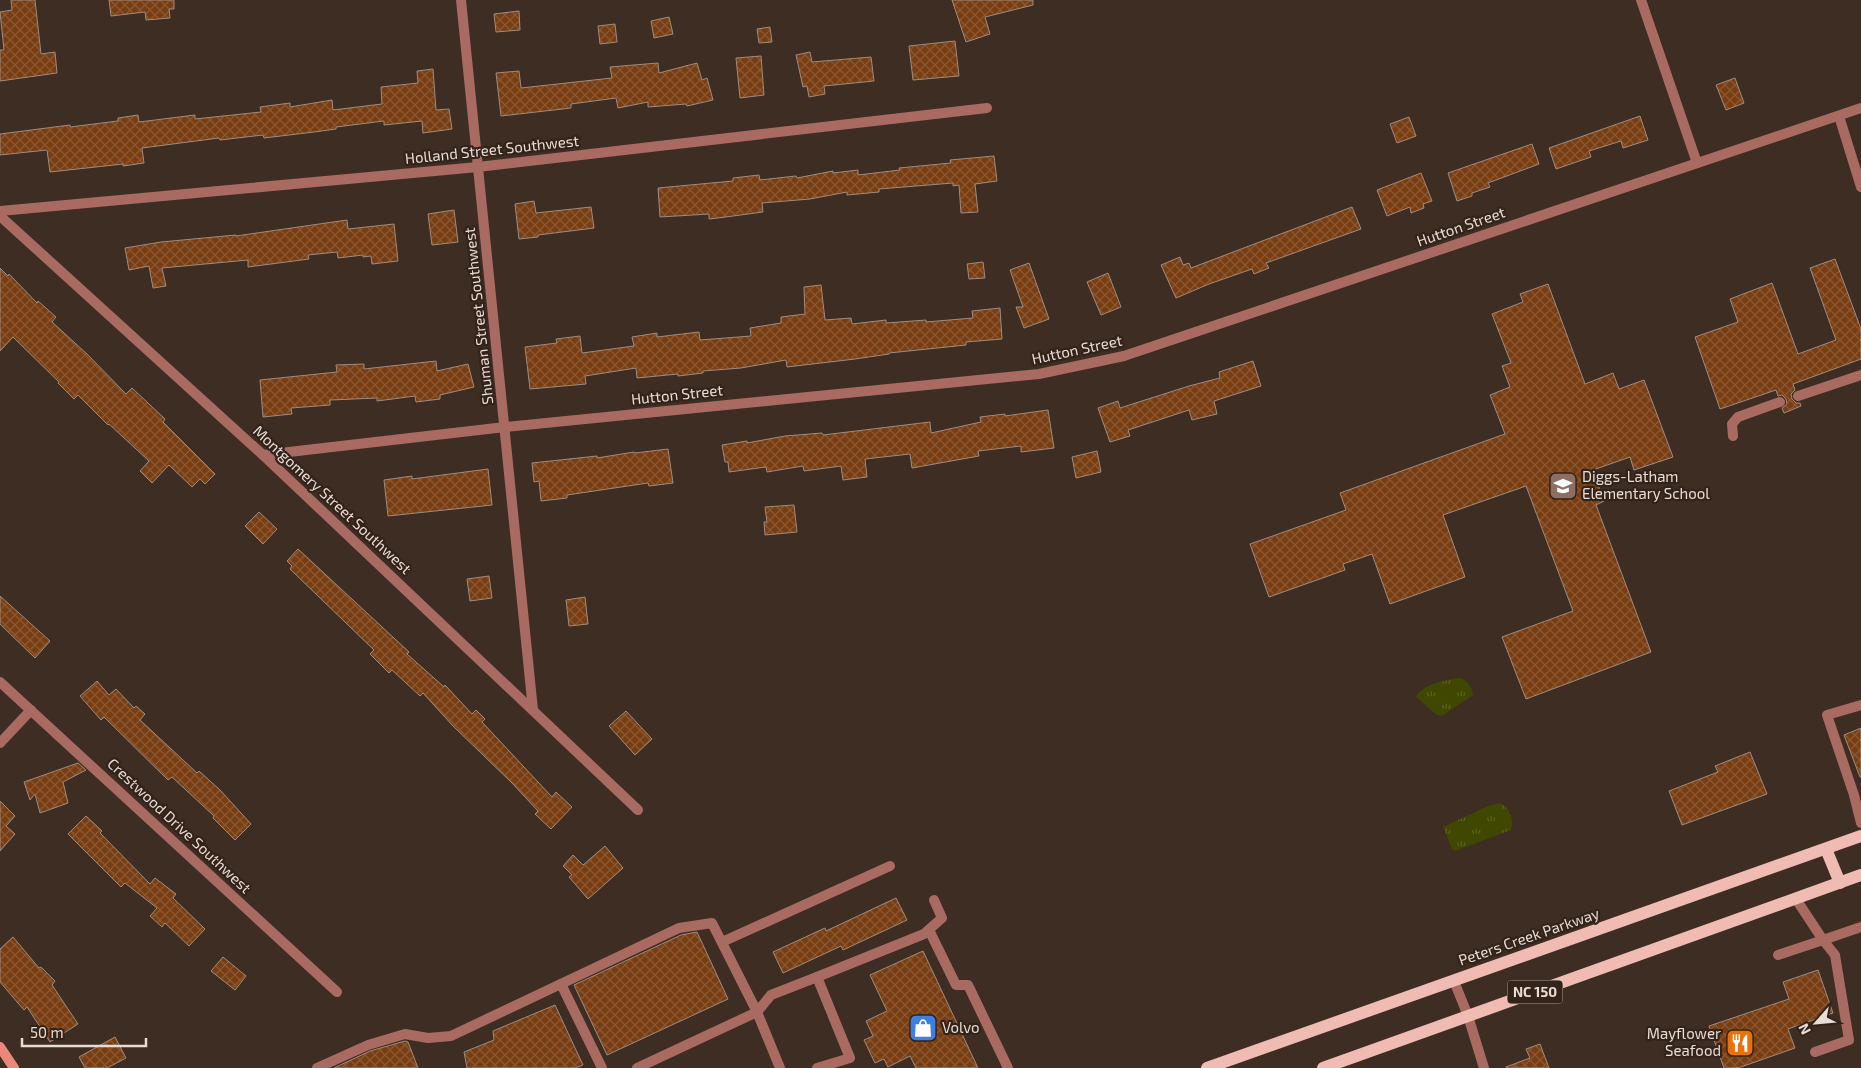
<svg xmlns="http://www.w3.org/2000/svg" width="1861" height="1068" viewBox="0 0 1861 1068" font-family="'Exo 2',sans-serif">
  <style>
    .park { fill: url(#park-tufts) }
    .building { fill: url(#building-cross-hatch); stroke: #9f8b7f }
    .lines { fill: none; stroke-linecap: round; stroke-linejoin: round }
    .lane { stroke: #a96a61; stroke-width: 10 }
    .street { stroke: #a96a61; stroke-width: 10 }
    .secondary { stroke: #ec887a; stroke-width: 10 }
    .primary { stroke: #f0bbb2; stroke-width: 12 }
    .labels { text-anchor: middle; stroke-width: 4.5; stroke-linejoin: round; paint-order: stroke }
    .shield { fill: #332319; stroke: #b1a49d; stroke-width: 1 }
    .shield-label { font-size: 14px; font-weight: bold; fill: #e7dcd6 }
    .street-label { font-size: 15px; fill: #e7dcd6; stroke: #332319 }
    .poi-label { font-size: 15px; fill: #e7dcd6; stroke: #332319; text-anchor: start }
  </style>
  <defs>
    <pattern id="park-tufts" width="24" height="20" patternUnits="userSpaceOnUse" patternTransform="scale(1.25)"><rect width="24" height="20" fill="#3f4700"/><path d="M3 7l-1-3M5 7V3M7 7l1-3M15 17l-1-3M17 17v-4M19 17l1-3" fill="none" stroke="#5b6124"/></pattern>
    <pattern id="building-cross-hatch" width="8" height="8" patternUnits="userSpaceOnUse" patternTransform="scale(1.25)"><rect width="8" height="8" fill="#783d11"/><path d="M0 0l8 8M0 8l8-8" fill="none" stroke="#8b5833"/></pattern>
  </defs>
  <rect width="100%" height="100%" fill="#3d2d23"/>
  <g class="park">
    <path d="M1457 678C1466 678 1472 686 1473 695L1442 716 1437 715 1416 697C1422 684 1444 681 1457 678Z"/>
    <path d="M1501 803C1510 809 1514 820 1511 830L1455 851 1452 849 1443 827 1488 806Z"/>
  </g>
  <g class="building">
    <polygon points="11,0 35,0 41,54 55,52 57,73 0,81 0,50 4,50 0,12 12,10"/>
    <polygon points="109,0 174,0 174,9 169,9 170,18 146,20 145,12 111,16"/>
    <polygon points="952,0 1033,0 1033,5 985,17 990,34 966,42"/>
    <polygon points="519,11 520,30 496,32 494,14"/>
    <polygon points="669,17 673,34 654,38 651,21"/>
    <polygon points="615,24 617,42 600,44 598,26"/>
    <polygon points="770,27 772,42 759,43 757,29"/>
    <polygon points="955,41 959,76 913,80 909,46"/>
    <polygon points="810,52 812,62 871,57 874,81 824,86 825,94 809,97 807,86 803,87 796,55"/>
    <polygon points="761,56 764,95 740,98 736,58"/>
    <polygon points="658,63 659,73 697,63 702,80 707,78 713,100 687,106 686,104 648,107 648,102 618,108 616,98 571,104 571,108 501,116 496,73 519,71 521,88 612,78 610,67"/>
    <polygon points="433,69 436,110 449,109 452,129 423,133 422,121 384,125 384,121 336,127 336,129 314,132 264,138 263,135 220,140 219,138 142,148 144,163 123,166 123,164 50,172 47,150 0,155 0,134 70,125 70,127 118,121 118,118 138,115 139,122 195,115 195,119 261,112 260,107 290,103 290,107 332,100 333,110 382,104 381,87 418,83 417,71"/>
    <polygon points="1735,78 1744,103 1726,110 1716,85"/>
    <polygon points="1640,116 1648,140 1623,148 1621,141 1589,151 1591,157 1556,169 1549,148"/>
    <polygon points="1409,117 1416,136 1397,143 1390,124"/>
    <polygon points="1532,144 1539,164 1488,183 1490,187 1472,193 1472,196 1457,201 1448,173"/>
    <polygon points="994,156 997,181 975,184 978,212 961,213 959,185 953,186 953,183 879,189 879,192 847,195 847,192 810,199 762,203 763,212 718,218 709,219 709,214 660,217 658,188 733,181 733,178 759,175 760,180 796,176 797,178 833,171 833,173 858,170 858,175 900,170 899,168 951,163 950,160"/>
    <polygon points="1421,173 1432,201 1423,204 1424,208 1411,213 1410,207 1387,216 1377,190"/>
    <polygon points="534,201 536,213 591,207 594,228 538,235 538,237 519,239 515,204"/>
    <polygon points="1352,207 1361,229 1266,263 1269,268 1254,274 1252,269 1209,284 1176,298 1161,265 1180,257 1183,265 1189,263 1191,268"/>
    <polygon points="454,210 458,242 432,245 428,214"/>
    <polygon points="347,220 348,229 394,224 398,261 372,264 371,256 363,257 363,255 338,258 337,252 308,255 309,259 248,267 248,260 162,268 166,286 153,288 149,266 129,270 125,248 161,242 236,235 236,236"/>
    <polygon points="1835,259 1861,329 1861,359 1793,384 1795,390 1791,394 1792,399 1796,403 1800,403 1801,406 1784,413 1782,408 1787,404 1786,399 1782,395 1778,396 1776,390 1720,409 1695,337 1738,322 1730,299 1772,283 1798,354 1836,340 1810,268"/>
    <polygon points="983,262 985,278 969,279 967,264"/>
    <polygon points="1029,263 1049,319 1024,328 1016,307 1023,307 1010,270"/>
    <polygon points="0,268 8,276 9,274 37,303 38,301 56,317 52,322 87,354 126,394 132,388 165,419 163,422 215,474 205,484 200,479 192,487 169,465 152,483 140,471 149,461 109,424 108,425 78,395 74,399 58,383 59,382 13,337 0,351"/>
    <polygon points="1108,273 1121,307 1101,315 1087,282"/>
    <polygon points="1548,284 1585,384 1613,373 1619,389 1644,380 1673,457 1634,470 1630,457 1593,470 1604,501 1596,505 1651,652 1526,699 1502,637 1573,611 1526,486 1443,515 1465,577 1390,604 1372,554 1343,564 1345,570 1269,597 1250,544 1346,510 1340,493 1505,434 1490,395 1510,387 1502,366 1511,363 1492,314 1523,302 1520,294"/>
    <polygon points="821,285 825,320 851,318 852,324 886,320 886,323 926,320 926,322 973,318 972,311 1000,308 1002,339 966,342 966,345 889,353 889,354 855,359 787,367 786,360 741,368 703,371 703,373 678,376 678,374 637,378 636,368 585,376 586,384 530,389 525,347 557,343 556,339 580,336 582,353 634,346 632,337 657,333 657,337 699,332 700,340 751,336 750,328 781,323 781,317 805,314 804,287"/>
    <polygon points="436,361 437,371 468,364 474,387 440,395 440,399 416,402 415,396 377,401 377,398 330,400 330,405 291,408 292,414 263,417 260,380 337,372 336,365 364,364 364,369"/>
    <polygon points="1253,361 1261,386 1214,401 1217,414 1192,420 1189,410 1128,430 1130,436 1110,442 1098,408 1118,401 1120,408 1189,386 1220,378 1219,372"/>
    <polygon points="1048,410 1054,448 1021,452 1021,446 978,451 979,456 912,468 910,454 865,459 867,477 843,480 841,466 804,471 803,466 767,472 766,467 729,472 728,462 725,462 722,445 747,441 747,443 785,436 822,433 823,435 930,422 931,433 981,422 980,417 1005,414 1005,416"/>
    <polygon points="668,449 673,483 649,486 648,483 567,495 567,498 541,501 539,481 534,482 532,463 597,456 597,458 634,452 635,453"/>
    <polygon points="1097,451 1101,472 1076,478 1072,457"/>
    <polygon points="488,469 492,505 388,516 384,480 412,476 412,479"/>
    <polygon points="794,505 797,532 765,535 764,522 767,522 765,507"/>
    <polygon points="259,512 277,529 263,544 245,526"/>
    <polygon points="298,549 409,652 407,654 444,687 445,685 472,714 476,710 485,719 482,722 552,797 556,792 572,807 551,829 535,814 538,811 512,783 453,726 423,693 420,696 392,670 389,673 370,654 374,650 290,569 292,566 287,561"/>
    <polygon points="489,576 492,598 470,601 467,579"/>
    <polygon points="0,596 50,641 35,658 0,624"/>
    <polygon points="585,597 588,624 569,626 566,600"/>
    <polygon points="97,681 109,695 116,689 134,708 136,706 145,714 140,720 197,773 199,771 220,790 251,824 235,840 213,818 214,816 172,777 168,780 104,717 101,720 80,696"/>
    <polygon points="626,711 652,739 635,755 609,726"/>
    <polygon points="1861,728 1861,777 1860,777 1844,735"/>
    <polygon points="1750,752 1767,794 1682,825 1669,791 1718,772 1715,766"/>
    <polygon points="78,763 86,770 63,782 68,803 40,813 35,794 30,800 24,782"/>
    <polygon points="0,801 15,816 6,826 15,834 0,851"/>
    <polygon points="86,816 102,831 100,833 150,884 155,878 176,894 173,898 205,929 189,946 165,923 162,927 150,916 157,908 125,883 121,887 68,834"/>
    <polygon points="605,846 623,868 588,899 569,877 572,875 563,866 573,855 583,865"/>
    <polygon points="896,898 907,920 843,950 841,946 783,973 773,952 825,928 826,931"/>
    <polygon points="697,932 728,999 607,1055 574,985 681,935"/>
    <polygon points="13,937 39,968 41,967 55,981 52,985 78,1024 50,1042 27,1007 24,1010 0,982 0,949"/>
    <polygon points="923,951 978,1068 916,1068 910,1056 888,1067 884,1059 875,1063 864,1040 873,1036 866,1021 887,1011 870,975"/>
    <polygon points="223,957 246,976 235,990 211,971"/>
    <polygon points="1818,970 1833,1013 1788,1029 1795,1048 1738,1068 1724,1068 1709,1026 1789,999 1783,982"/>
    <polygon points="555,1005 583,1065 575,1068 467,1068 464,1052 494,1040 493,1031"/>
    <polygon points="115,1037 126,1058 107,1068 85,1068 79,1057"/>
    <polygon points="405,1041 408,1042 418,1068 334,1068 370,1051"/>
    <polygon points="1540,1044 1549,1068 1506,1068 1506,1067 1530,1058 1526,1049"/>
  </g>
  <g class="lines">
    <g class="lane">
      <polyline points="1839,116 1861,187"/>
      <polyline points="1798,396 1861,375"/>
      <polyline points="1733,436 1732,424 1738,417 1780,402"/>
      <polyline points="1861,705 1827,715 1854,795 1861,823"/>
      <polyline points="1796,899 1823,940 1861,927"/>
      <polyline points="929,930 956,985 968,985 1008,1068"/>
      <polyline points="722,942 890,866"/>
      <polyline points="1778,955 1823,940 1835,955 1849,1040 1815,1052"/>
      <polyline points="817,977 924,934 942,918 934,900"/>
      <polyline points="1454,981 1468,1016 1484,1068"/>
      <polyline points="561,984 602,1068"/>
      <polyline points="317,1068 368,1045 405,1034 428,1038 451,1036 679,928 712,923 757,1012 771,995 817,977 850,1058 817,1068"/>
      <polyline points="637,1068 757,1012 780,1068"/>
    </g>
    <g class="street">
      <polyline points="461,0 533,710"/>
      <polyline points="1641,0 1697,163"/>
      <polyline points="0,211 478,167 987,108"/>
      <polyline points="0,216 263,455 638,810"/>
      <polyline points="263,455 505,427 1039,374 1124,356 1861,108"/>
      <polyline points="0,682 337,992"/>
      <polyline points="0,743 31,710"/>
    </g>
    <polyline class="secondary" points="0,1047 14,1068"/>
    <g class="primary">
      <polyline points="1826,849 1840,883"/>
      <polyline points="1207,1068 1861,836"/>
      <polyline points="1323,1068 1861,875"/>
    </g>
  </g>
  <defs>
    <symbol id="school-square" viewBox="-11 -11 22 22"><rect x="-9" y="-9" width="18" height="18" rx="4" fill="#8d6e63" stroke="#332319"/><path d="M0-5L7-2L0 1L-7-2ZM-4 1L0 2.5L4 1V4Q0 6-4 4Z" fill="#fff"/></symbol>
    <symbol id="shop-square" viewBox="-11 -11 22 22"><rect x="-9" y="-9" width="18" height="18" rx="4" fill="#3f7fe0" stroke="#332319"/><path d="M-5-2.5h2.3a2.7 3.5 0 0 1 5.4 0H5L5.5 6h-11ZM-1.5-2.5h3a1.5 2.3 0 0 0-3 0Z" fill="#fff"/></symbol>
    <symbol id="restaurant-square" viewBox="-11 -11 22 22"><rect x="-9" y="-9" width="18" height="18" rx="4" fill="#e8710a" stroke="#332319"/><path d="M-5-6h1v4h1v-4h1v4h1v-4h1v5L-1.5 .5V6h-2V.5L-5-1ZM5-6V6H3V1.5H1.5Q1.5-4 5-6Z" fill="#fff"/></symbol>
  </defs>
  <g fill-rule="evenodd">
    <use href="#school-square" x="1547" y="470" width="32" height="32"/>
    <use href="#shop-square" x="907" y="1012" width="32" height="32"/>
    <use href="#restaurant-square" x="1724" y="1027" width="32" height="32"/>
  </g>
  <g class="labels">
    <rect class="shield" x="1507.5" y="980.5" width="55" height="23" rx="4"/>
    <g class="shield-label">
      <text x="1535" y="997">NC 150</text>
    </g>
    <g class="street-label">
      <text transform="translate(492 150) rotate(-6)" y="5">Holland Street Southwest</text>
      <text transform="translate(1461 227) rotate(-19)" y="5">Hutton Street</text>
      <text transform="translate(479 316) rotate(-96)" y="5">Shuman Street Southwest</text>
      <text transform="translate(1077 350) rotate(-12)" y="5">Hutton Street</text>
      <text transform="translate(677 395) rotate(-6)" y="5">Hutton Street</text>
      <text transform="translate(332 500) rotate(43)" y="5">Montgomery Street Southwest</text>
      <text transform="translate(179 826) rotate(43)" y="5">Crestwood Drive Southwest</text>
      <text transform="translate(1529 937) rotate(-19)" y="5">Peters Creek Parkway</text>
    </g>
    <g class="poi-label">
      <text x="1582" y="482">Diggs-Latham<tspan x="1582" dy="17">Elementary School</tspan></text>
      <text x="942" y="1033">Volvo</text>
      <text x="1721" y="1039" text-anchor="end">Mayflower<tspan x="1721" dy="17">Seafood</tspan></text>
    </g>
  </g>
  <g transform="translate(1816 1023) rotate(243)" stroke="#332319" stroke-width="4" paint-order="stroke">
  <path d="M0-4L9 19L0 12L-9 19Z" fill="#e7dcd6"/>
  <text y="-8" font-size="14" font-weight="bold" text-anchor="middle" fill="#e7dcd6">N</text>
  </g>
  <path d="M22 1038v8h124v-8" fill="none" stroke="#e7dcd6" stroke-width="2.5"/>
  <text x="30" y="1038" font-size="15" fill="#e7dcd6" stroke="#332319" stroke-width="4" paint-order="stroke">50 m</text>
</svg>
